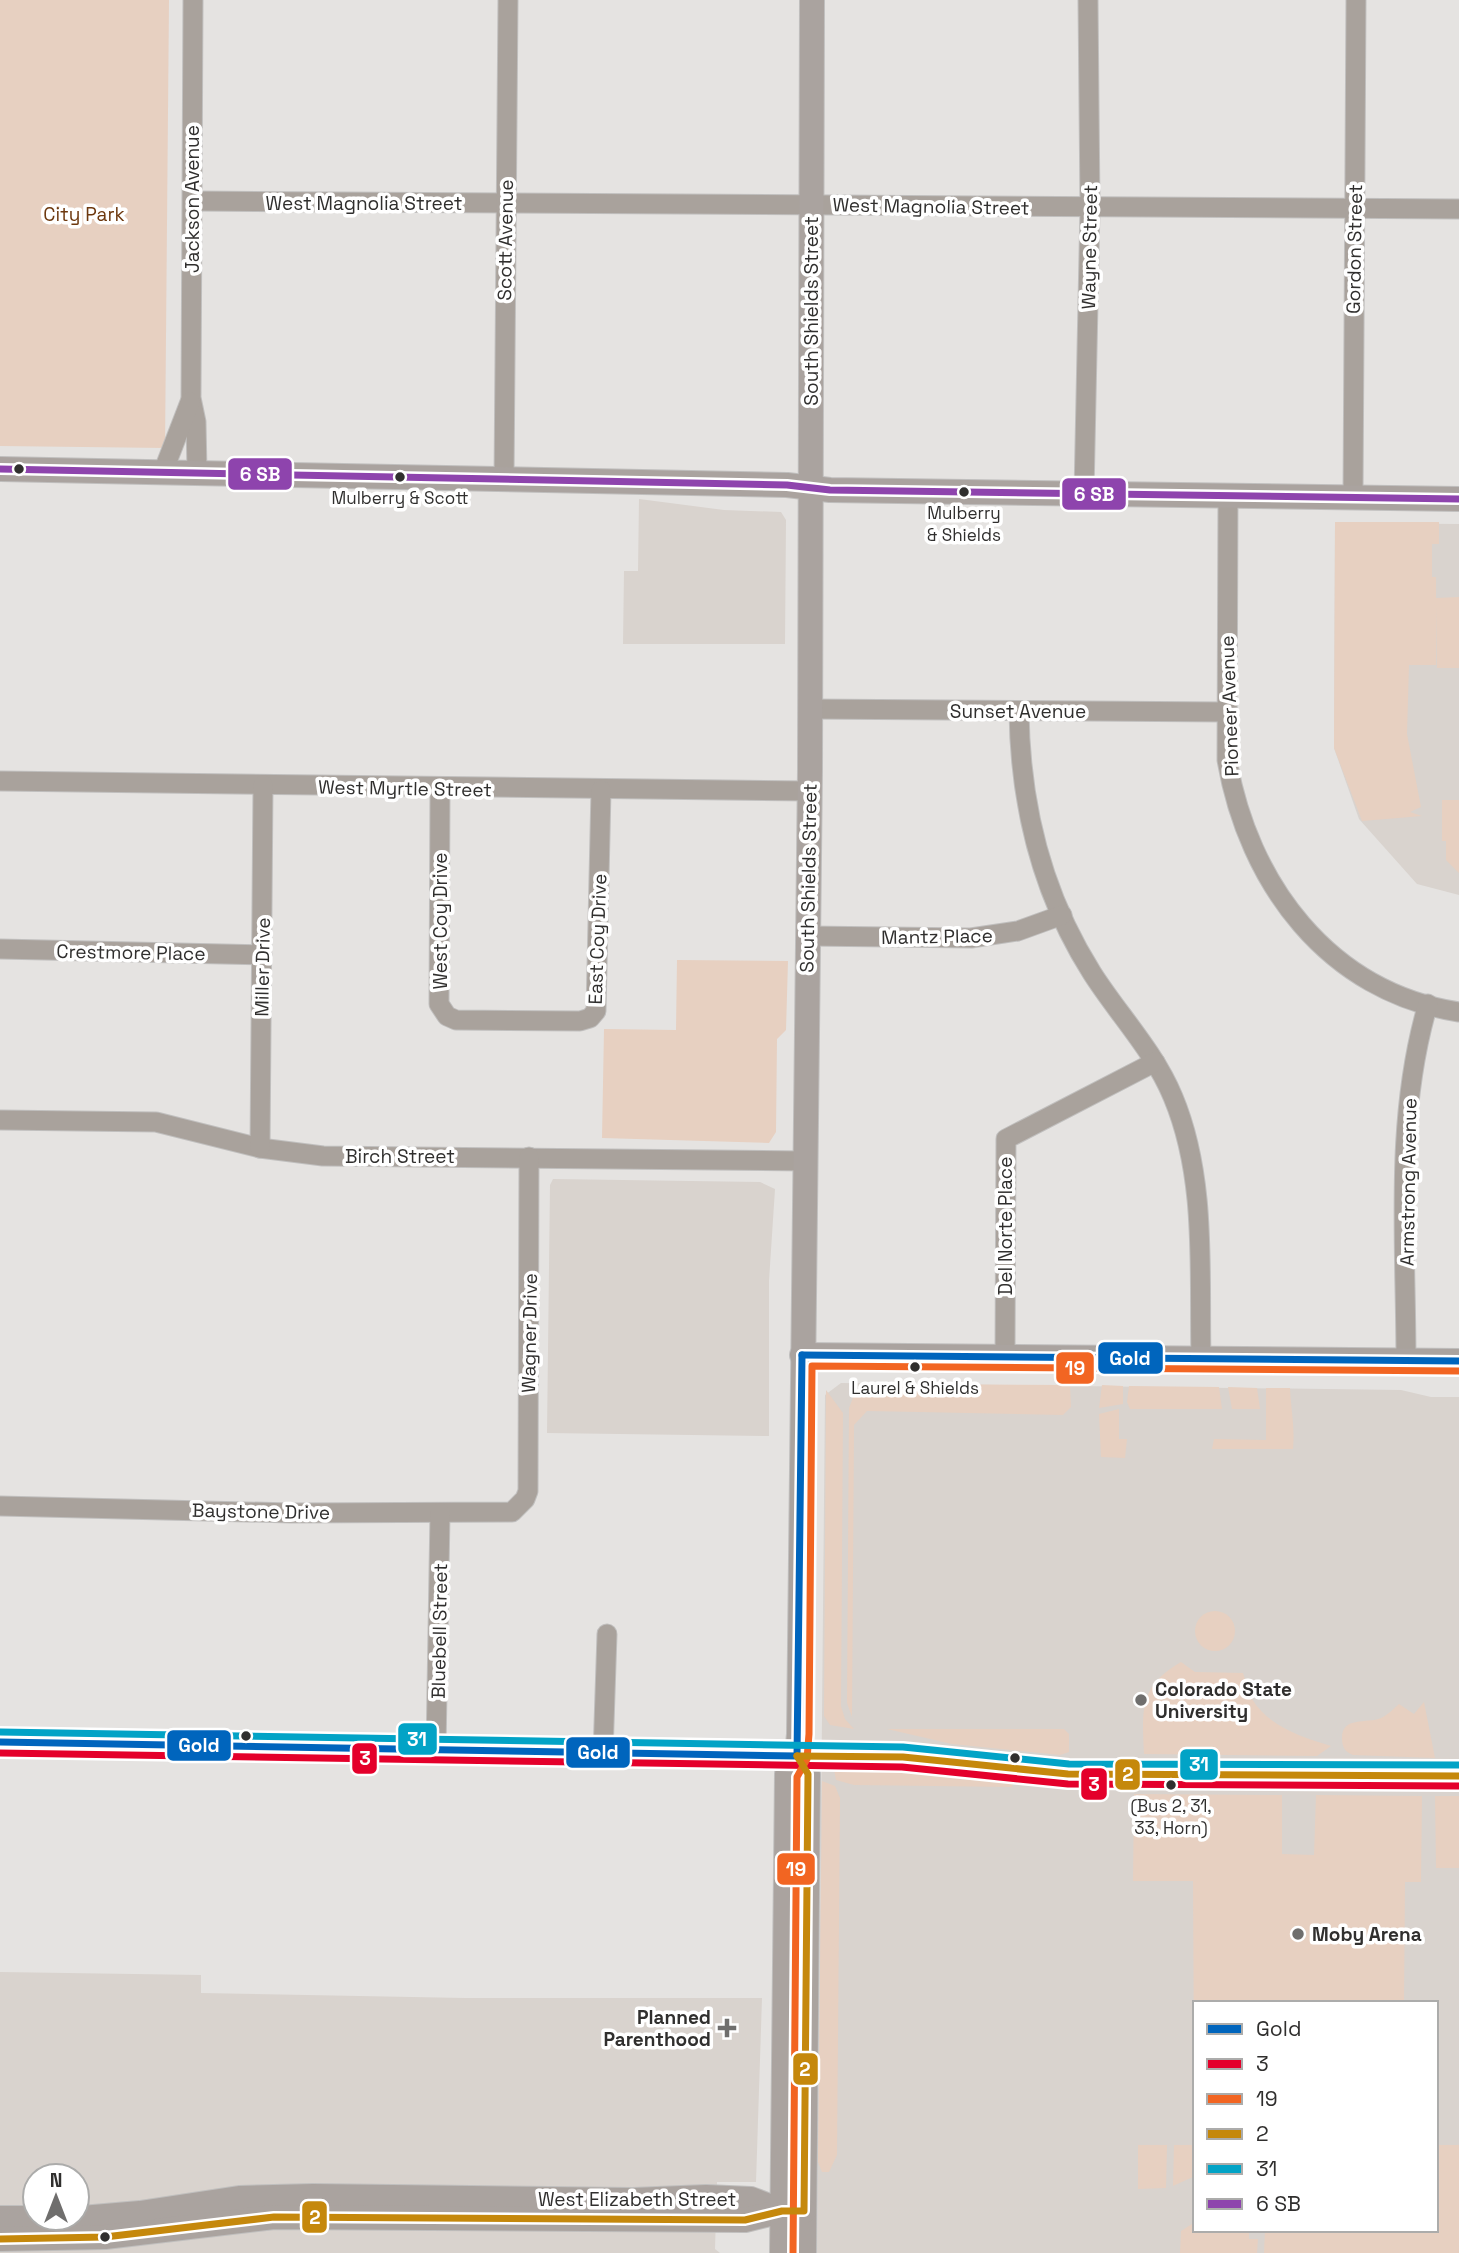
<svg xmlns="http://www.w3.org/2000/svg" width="1459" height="2253" viewBox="0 0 1459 2253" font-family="'Space Grotesk',sans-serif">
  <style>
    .built { fill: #d9d3ce; fill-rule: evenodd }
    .green { fill: #e7d0c1 }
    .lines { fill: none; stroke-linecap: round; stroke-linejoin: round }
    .minor-casing { stroke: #c0bfbe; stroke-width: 21 }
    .major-casing { stroke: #c0bfbe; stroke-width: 26 }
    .minor { stroke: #a9a29c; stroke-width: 19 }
    .major { stroke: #aaa39f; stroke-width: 24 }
    .bus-1-casing { stroke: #fff; stroke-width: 12 }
    .bus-2-casing { stroke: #fff; stroke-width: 12 }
    .bus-3-casing { stroke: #fff; stroke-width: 12 }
    .bus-4-casing { stroke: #fff; stroke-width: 12 }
    .bus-5-casing { stroke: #fff; stroke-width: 12 }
    .bus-6-casing { stroke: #fff; stroke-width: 12 }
    .bus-1 { stroke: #0065bd; stroke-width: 7 }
    .bus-2 { stroke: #e4002b; stroke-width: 7 }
    .bus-3 { stroke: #f26522; stroke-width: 7 }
    .bus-4 { stroke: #c5880c; stroke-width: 7 }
    .bus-5 { stroke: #02a3c6; stroke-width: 7 }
    .bus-6 { stroke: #8e44ad; stroke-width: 7 }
    .bus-dot { fill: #302f2e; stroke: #fff; stroke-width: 2.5 }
    .poi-dot { fill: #6f6e6d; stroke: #fff; stroke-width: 2.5 }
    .labels { text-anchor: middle; stroke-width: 7; stroke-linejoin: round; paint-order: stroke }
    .bus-label { font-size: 17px; fill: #302f2e; stroke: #fff }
    .street-label { font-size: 19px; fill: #302f2e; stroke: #fff }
    .park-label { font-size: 19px; fill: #6d380e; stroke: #fff }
    .poi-label { font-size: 19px; font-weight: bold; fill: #302f2e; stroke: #fff; text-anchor: start }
    .line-badge { stroke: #fff; stroke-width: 2.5 }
    .badge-label { font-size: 19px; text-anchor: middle; font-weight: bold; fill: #fff }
  </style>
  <rect width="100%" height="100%" fill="#e5e3e1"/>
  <g class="built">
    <polygon points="639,499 724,510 781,512 786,520 785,644 623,644 624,571 638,571"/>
    <polygon points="1335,523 1459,524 1459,895 1417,884 1359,819 1334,748"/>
    <polygon points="553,1179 760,1182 775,1189 769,1281 769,1436 547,1433 550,1185"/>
    <path d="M841 1383 1401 1390 1431 1397H1459V2253H817L825 1395ZM1195 2003H1436V2230H1195Z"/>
    <path d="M0 1972 201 1975V1993L465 1998H762L756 2182H717L715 2249 720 2253H0ZM35 2176H77V2218H35Z"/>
  </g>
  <g class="green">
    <polygon points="0,0 169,0 165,448 0,446"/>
    <polygon points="1335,522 1439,522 1439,544 1432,544 1432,577 1436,577 1436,598 1459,597 1459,668 1437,668 1436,605 1436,665 1409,665 1407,734 1421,807 1410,812 1422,816 1362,821 1334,748"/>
    <polygon points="1442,800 1459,800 1459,873 1446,860 1446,841 1442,841"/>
    <polygon points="677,960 788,961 786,1030 777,1039 776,1132 769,1143 602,1138 604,1029 676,1030"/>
    <polygon points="868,1384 909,1384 909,1387 918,1387 919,1384 1070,1385 1071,1407 1063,1415 867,1411 854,1425 852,1717 847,1703 849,1408 856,1390"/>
    <polygon points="1102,1385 1123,1386 1123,1404 1099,1408"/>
    <polygon points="1129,1386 1219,1387 1222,1409 1130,1409 1127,1402"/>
    <polygon points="1228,1387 1257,1388 1260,1409 1232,1409"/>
    <path d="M1266 1388H1290C1291 1410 1295 1427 1293 1449H1212L1214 1439 1266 1440Z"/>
    <polygon points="826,1390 843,1413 841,1706 845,1719 854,1729 830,1725 824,1716"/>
    <polygon points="1119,1409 1119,1439 1127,1439 1125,1458 1101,1457 1099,1414"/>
    <circle cx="1215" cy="1631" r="20"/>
    <path d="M1181 1662 1195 1672 1243 1673C1246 1681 1247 1692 1252 1699 1269 1727 1302 1737 1331 1746L1317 1756 1144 1754C1142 1710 1139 1686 1181 1662Z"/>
    <path d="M1424 1702 1435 1758 1353 1755C1345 1752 1342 1747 1342 1738 1342 1716 1367 1724 1381 1718 1388 1715 1394 1708 1399 1704L1414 1714Z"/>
    <polygon points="887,1729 1064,1729 1069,1734 1069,1752 1060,1755 952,1744"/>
    <polygon points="834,1770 915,1772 1013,1784 1012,1787 854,1785 836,1780"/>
    <polygon points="822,1781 835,1786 840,1798 837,2155 829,2172 822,2172 818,2162"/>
    <polygon points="1134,1794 1282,1795 1282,1854 1314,1855 1316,1795 1422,1796 1421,1882 1405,1882 1404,2003 1195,2003 1194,2065 1193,1881 1133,1881"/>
    <polygon points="1435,1796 1459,1796 1459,1868 1436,1868"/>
    <polygon points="1138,2145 1167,2145 1166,2188 1138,2189"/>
    <polygon points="1174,2145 1195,2145 1195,2176 1173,2186"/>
    <polygon points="1436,2145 1459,2145 1459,2253 1264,2253 1265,2230 1436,2230"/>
    <polygon points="1195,2222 1195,2230 1249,2230 1249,2239 1258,2239 1257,2253 1180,2253 1181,2231"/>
  </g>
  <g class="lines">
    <defs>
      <g id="minor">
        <polyline points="193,0 191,398 196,422 197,472"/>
        <polyline points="193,201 1459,209"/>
        <polyline points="163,472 190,402"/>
        <polyline points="504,480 508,0"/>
        <polyline points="1084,494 1090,207 1088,0"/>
        <path d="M1228 495 1227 760C1248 883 1328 992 1459 1012"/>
        <polyline points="1353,497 1356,0"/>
        <polyline points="809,709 1226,712"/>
        <path d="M1019 711C1020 804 1042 894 1092 973 1118 1014 1154 1051 1173 1097 1207 1178 1199 1271 1201 1358"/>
        <polyline points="0,781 809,791"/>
        <polyline points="440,789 439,1004 447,1016 456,1020 580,1021 590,1018 596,1011 601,790"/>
        <polyline points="808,936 971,938 1018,931 1062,915"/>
        <polyline points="0,949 262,955"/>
        <polyline points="0,1120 156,1122 260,1148 323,1156 805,1161"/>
        <polyline points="260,1148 263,785"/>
        <polyline points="1005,1356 1006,1139 1155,1062"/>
        <path d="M1406 1361C1406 1242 1394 1119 1428 1004"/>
        <polyline points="0,1506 291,1513 512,1512 525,1499 528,1491 529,1157"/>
        <polyline points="0,1742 903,1757 1068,1774 1459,1776"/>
        <polyline points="436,1750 440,1513"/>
        <polyline points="603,1754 607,1634"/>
      </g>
      <g id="major">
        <polyline points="0,469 787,485 830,490 1459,499"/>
        <polyline points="802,1355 1459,1361"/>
        <polyline points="797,1756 808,1774 804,2253"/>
        <polyline points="0,2218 82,2218 140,2213 239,2198 313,2196 633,2200 706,2197 751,2199 782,2211"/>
        <polyline points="0,2239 105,2237 274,2217 745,2220 782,2211 804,2211"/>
        <polyline points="782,2253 787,1774 797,1756 799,1734 810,769 812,0"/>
      </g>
    </defs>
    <use href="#minor" class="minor-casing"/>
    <use href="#major" class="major-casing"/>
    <use href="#minor" class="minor"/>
    <use href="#major" class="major"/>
    <defs>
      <g id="bus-1">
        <polyline points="802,1355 1459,1361"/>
        <polyline points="0,1742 797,1756"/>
        <polyline points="797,1756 802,1355"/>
      </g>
      <polyline id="bus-2" points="0,1753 902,1767 1068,1784 1459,1786"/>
      <polyline id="bus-3" points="793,2253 797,1777 807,1759 809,1734 812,1366 1459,1371"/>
      <g id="bus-4">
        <polyline points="797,1756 903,1757 1068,1774 1459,1776"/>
        <polyline points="0,2239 105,2237 274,2217 745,2220 782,2211 804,2211 808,1774 797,1756"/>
      </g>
      <polyline id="bus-5" points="0,1732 903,1747 1069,1764 1459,1765"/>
      <polyline id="bus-6" points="0,469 787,485 830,490 1459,499"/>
    </defs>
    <use href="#bus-1" class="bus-1-casing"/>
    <use href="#bus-2" class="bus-2-casing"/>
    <use href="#bus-3" class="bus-3-casing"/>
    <use href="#bus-4" class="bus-4-casing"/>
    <use href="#bus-5" class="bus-5-casing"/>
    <use href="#bus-6" class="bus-6-casing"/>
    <use href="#bus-1" class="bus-1"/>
    <use href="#bus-2" class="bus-2"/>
    <use href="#bus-3" class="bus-3"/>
    <use href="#bus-4" class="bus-4"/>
    <use href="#bus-5" class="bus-5"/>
    <use href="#bus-6" class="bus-6"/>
  </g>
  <g class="bus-dot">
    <circle cx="19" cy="469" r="6"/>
    <circle cx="400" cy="477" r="6"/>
    <circle cx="964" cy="492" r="6"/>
    <circle cx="915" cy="1367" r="6"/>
    <circle cx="246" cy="1736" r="6"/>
    <circle cx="1015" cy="1758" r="6"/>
    <circle cx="1171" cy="1785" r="6"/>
    <circle cx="105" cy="2237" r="6"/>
  </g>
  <g class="poi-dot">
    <circle cx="1141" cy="1700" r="7"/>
    <circle cx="1298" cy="1934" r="7"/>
    <path d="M723.5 2017.5h7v7h7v7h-7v7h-7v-7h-7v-7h7z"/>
  </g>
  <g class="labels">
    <g class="bus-label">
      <text x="400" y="504">Mulberry &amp; Scott</text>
      <text x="964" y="519">Mulberry<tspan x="964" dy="22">&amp; Shields</tspan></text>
      <text x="915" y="1394">Laurel &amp; Shields</text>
      <text x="1171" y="1812">(Bus 2, 31,<tspan x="1171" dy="22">33, Horn)</tspan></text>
    </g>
    <g class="street-label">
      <text transform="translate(192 199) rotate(-90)" y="7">Jackson Avenue</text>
      <text x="364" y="210">West Magnolia Street</text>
      <text transform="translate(931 206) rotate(1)" y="7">West Magnolia Street</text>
      <text transform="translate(505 240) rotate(-89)" y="7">Scott Avenue</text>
      <text transform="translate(1089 247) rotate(-89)" y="7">Wayne Street</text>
      <text transform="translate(1354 249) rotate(-89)" y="7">Gordon Street</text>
      <text transform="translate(811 311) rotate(-90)" y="7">South Shields Street</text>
      <text transform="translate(1229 706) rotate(-92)" y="7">Pioneer Avenue</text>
      <text x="1018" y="718">Sunset Avenue</text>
      <text transform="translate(405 788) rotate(1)" y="7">West Myrtle Street</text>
      <text transform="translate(808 878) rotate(-89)" y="7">South Shields Street</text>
      <text transform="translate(440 921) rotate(-90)" y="7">West Coy Drive</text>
      <text transform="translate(937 936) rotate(-1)" y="7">Mantz Place</text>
      <text transform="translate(597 939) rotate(-88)" y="7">East Coy Drive</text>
      <text transform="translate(131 952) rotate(1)" y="7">Crestmore Place</text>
      <text transform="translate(262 967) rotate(-89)" y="7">Miller Drive</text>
      <text x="400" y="1163">Birch Street</text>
      <text transform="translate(1408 1182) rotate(-89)" y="7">Armstrong Avenue</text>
      <text transform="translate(1005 1226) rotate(-90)" y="7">Del Norte Place</text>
      <text transform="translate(529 1333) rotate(-89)" y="7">Wagner Drive</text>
      <text transform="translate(261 1511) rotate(1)" y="7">Baystone Drive</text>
      <text transform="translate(439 1631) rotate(-89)" y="7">Bluebell Street</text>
      <text x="637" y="2206">West Elizabeth Street</text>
    </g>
    <g class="park-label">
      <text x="84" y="221">City Park</text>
    </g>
    <g class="poi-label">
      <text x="1155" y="1696">Colorado State<tspan x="1155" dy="22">University</tspan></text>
      <text x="1312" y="1941">Moby Arena</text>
      <text x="711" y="2024" text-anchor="end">Planned<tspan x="711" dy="22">Parenthood</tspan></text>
    </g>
  </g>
  <g class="line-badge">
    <rect x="227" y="457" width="66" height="34" rx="7" fill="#8e44ad"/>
    <rect x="1061" y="477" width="66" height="34" rx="7" fill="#8e44ad"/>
    <rect x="1097" y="1341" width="67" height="34" rx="7" fill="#0065bd"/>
    <rect x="1055" y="1351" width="40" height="34" rx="7" fill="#f26522"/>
    <rect x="397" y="1722" width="41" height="34" rx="7" fill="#02a3c6"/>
    <rect x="166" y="1729" width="66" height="33" rx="7" fill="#0065bd"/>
    <rect x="565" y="1736" width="66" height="33" rx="7" fill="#0065bd"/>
    <rect x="351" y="1742" width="27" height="33" rx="7" fill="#e4002b"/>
    <rect x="1179" y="1748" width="40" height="33" rx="7" fill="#02a3c6"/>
    <rect x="1114" y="1758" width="27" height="33" rx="7" fill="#c5880c"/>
    <rect x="1080" y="1767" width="28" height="34" rx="7" fill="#e4002b"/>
    <rect x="776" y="1852" width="40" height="34" rx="7" fill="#f26522"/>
    <rect x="792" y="2052" width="27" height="34" rx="7" fill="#c5880c"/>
    <rect x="301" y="2200" width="27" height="34" rx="7" fill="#c5880c"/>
  </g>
  <g class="badge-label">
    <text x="260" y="481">6 SB</text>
    <text x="1094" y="501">6 SB</text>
    <text x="1130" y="1365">Gold</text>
    <text x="1075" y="1375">19</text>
    <text x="417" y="1746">31</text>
    <text x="199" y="1752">Gold</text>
    <text x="598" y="1759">Gold</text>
    <text x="365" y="1765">3</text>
    <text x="1199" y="1771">31</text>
    <text x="1128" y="1781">2</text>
    <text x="1094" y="1791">3</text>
    <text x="796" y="1876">19</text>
    <text x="805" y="2076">2</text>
    <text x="315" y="2224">2</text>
  </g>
  <rect x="1193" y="2001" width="245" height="231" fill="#ffffff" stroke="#acacab" stroke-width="2"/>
  <rect x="1207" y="2024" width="35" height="10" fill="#0065bd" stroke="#acacab" stroke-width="2"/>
  <text x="1256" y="2036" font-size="21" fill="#302f2e">Gold</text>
  <rect x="1207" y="2059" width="35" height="10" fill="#e4002b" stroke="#acacab" stroke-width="2"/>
  <text x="1256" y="2071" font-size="21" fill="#302f2e">3</text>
  <rect x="1207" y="2094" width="35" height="10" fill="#f26522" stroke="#acacab" stroke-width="2"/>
  <text x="1256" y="2106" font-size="21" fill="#302f2e">19</text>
  <rect x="1207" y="2129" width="35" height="10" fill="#c5880c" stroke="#acacab" stroke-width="2"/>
  <text x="1256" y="2141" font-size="21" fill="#302f2e">2</text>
  <rect x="1207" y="2164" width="35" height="10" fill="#02a3c6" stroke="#acacab" stroke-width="2"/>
  <text x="1256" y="2176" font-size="21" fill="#302f2e">31</text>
  <rect x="1207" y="2199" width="35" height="10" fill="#8e44ad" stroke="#acacab" stroke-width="2"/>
  <text x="1256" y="2211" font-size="21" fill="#302f2e">6 SB</text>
  <g transform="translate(56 2197)"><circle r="33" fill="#ffffff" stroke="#acacab" stroke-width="2"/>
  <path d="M0-5L12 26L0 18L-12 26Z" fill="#6f6e6d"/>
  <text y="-10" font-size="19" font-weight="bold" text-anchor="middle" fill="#302f2e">N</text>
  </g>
</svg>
